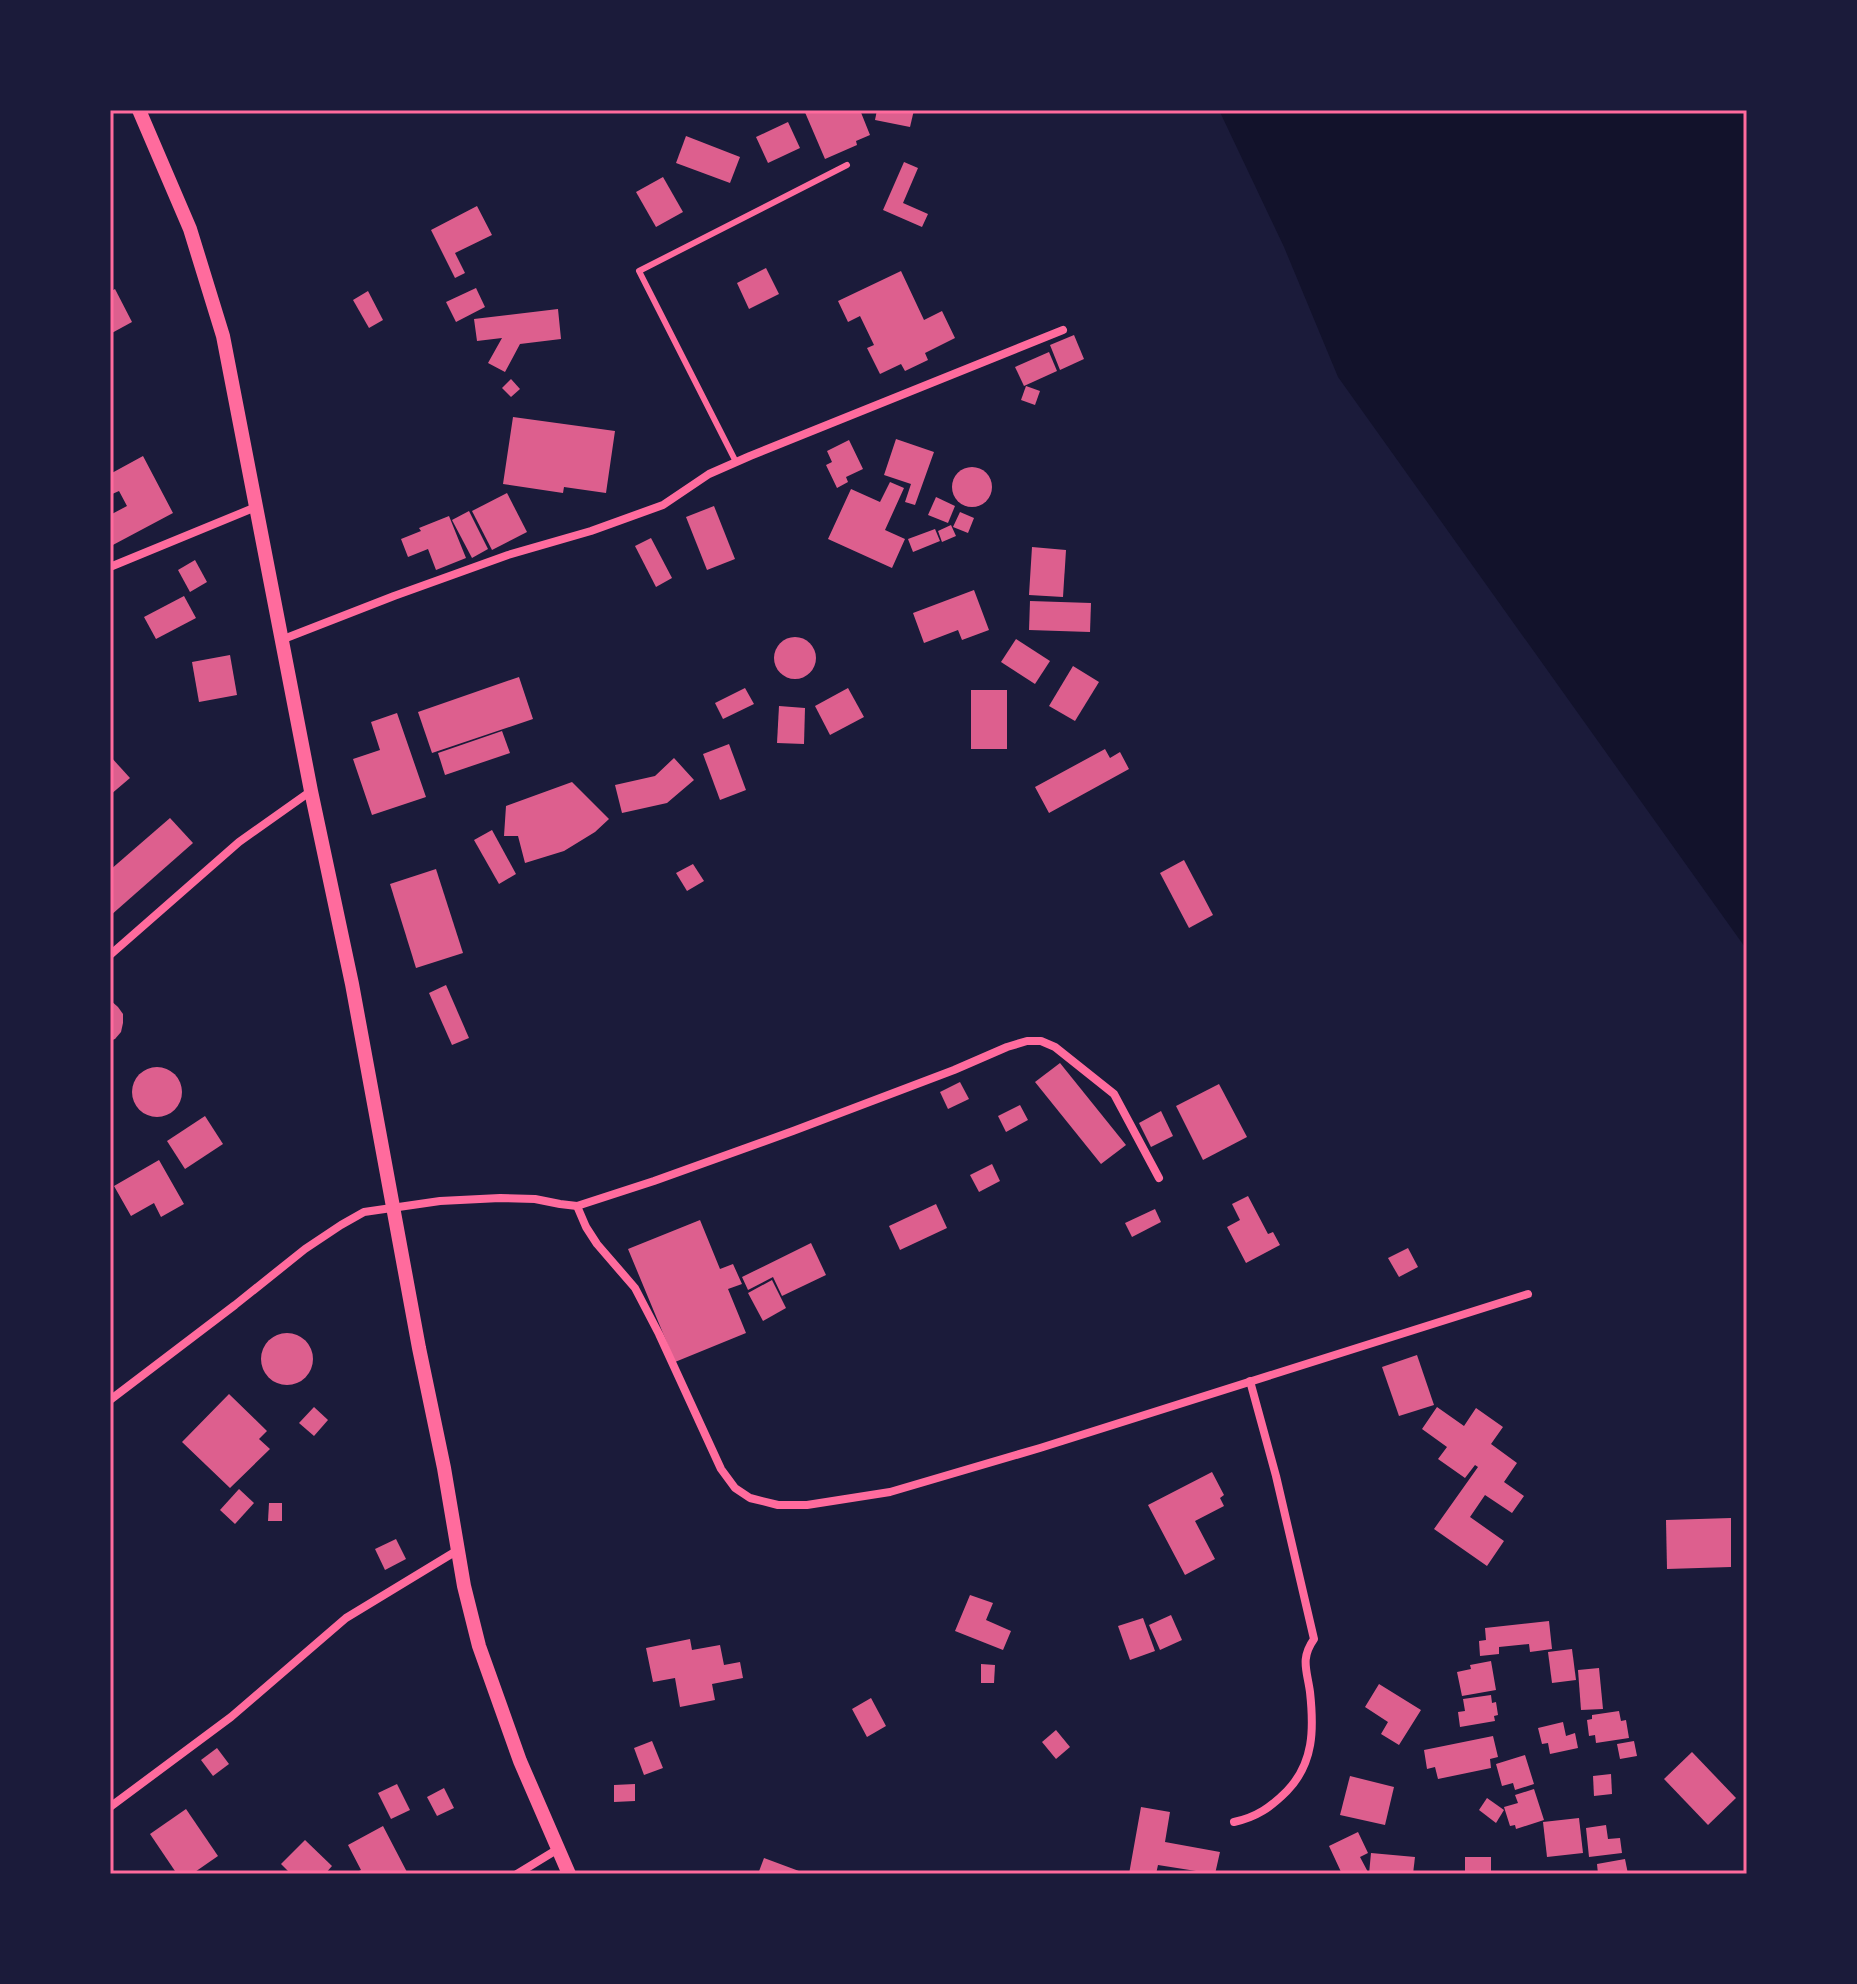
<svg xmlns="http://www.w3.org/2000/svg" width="1857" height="1984" viewBox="0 0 1857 1984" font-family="Raleway,sans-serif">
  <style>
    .water { fill: #12122b }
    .building { fill: #dd5f8e }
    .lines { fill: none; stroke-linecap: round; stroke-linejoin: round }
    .service { stroke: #ff6b9d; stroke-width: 6 }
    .minor { stroke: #ff6b9d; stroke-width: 8 }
    .tertiary { stroke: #ff6b9d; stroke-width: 14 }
    .neatline { fill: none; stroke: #ff6b9d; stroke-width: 3 }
  </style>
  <rect width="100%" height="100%" fill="#1b1b3a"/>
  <polygon class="water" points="1219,110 1747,110 1747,950 1338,377 1284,247"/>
  <g class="building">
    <polygon points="804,110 860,110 870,135 856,141 857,145 825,159"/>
    <polygon points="877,110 914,110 910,127 875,120"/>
    <polygon points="788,122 800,148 768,163 756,137"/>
    <polygon points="686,136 740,157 730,183 676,163"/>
    <polygon points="904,162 918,168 903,203 928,214 922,227 883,210"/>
    <polygon points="663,177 683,212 656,227 636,192"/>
    <polygon points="477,206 492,235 455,253 465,273 455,278 431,230"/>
    <polygon points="766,268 779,294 749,309 737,283"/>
    <polygon points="901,271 924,320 942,311 955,338 925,353 928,360 905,371 901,364 880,374 867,348 874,345 860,316 848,322 838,301"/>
    <polygon points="476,288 485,307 456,322 446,302"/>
    <polygon points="115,289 132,322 110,334 110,292"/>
    <polygon points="368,291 383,320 369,328 353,300"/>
    <polygon points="558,309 561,339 520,344 505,372 488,363 502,338 477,341 474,319"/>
    <polygon points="1074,335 1084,359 1060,370 1050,345"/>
    <polygon points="1049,352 1057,371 1024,386 1015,367"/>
    <polygon points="511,379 520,389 511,397 502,388"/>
    <polygon points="1026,386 1040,391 1035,405 1021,400"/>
    <polygon points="513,417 615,431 606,493 564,487 563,493 503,484"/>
    <polygon points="896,439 934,452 915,505 905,502 911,484 884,475"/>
    <polygon points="849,440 863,469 846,477 848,482 837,488 826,465 832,462 827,451"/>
    <polygon points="143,456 173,513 111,546 110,515 127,506 119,491 110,495 110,474"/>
    <circle cx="972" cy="487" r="20"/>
    <polygon points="890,482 904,488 885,530 905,539 892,568 828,539 851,489 880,502"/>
    <polygon points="507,493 527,532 492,550 472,511"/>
    <polygon points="936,497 955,506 948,523 928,515"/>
    <polygon points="714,506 735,559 707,570 686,517"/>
    <polygon points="469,511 488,549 472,558 452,520"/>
    <polygon points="960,512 974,518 968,533 953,527"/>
    <polygon points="449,516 466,558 436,570 428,549 408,557 401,539 421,531 419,528"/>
    <polygon points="951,525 956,536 942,542 938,531"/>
    <polygon points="935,529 940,541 913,552 908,539"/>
    <polygon points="651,538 672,578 656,587 635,546"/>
    <polygon points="1032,547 1066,550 1063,597 1029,595"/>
    <polygon points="195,560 207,582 190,592 178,570"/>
    <polygon points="974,590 989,630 962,640 958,630 924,643 913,613"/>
    <polygon points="184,596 196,618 156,639 144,617"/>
    <polygon points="1030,601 1091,603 1090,632 1029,630"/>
    <circle cx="795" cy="658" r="21"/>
    <polygon points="1016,639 1050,661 1035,684 1001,662"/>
    <polygon points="230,655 237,695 199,702 192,662"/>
    <polygon points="1073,666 1099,682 1075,721 1049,706"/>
    <polygon points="519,677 533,719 432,753 418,712"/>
    <polygon points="745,688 754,704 723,719 715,703"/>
    <polygon points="848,688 864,717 830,735 815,706"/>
    <rect x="971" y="690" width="36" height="59"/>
    <polygon points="779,706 805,708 804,744 777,743"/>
    <polygon points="397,713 426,797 372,815 353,759 380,750 371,722"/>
    <polygon points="502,731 510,753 445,775 438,753"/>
    <polygon points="729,744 746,790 720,800 703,754"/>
    <polygon points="1105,749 1110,758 1120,752 1129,769 1049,813 1035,787"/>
    <polygon points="110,756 130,778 110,795"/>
    <polygon points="674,758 694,780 667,803 622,813 615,785 655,776"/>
    <polygon points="572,782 609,819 595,832 564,851 525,863 518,836 504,836 506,806"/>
    <polygon points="170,818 193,843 110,916 110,870"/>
    <polygon points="492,830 516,874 499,884 474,840"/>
    <polygon points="1184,860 1213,915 1189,928 1160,873"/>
    <polygon points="693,864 704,881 687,891 676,873"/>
    <polygon points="436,869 463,953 416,968 390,884"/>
    <polygon points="446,985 469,1038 452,1045 429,993"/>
    <polygon points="110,1000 118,1007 123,1014 123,1023 121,1032 115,1039 110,1041"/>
    <polygon points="1060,1063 1126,1145 1101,1164 1035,1082"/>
    <circle cx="157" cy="1092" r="25"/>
    <polygon points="960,1082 969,1099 948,1109 940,1092"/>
    <polygon points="1219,1084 1247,1137 1203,1160 1176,1106"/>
    <polygon points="1020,1105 1028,1120 1006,1132 998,1116"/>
    <polygon points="1161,1111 1173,1136 1151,1147 1139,1123"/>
    <polygon points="205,1116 223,1144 185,1169 167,1141"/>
    <polygon points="159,1160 184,1204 161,1217 154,1203 131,1216 114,1186"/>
    <polygon points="992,1164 1000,1181 979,1192 970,1175"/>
    <polygon points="1248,1196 1268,1234 1273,1232 1280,1245 1246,1263 1227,1227 1240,1220 1232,1204"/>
    <polygon points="936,1204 947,1228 900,1250 889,1226"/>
    <polygon points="1155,1209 1161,1222 1132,1237 1125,1223"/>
    <polygon points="700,1220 720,1269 733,1264 742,1284 728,1289 746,1333 675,1362 628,1249"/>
    <polygon points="811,1243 826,1275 782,1296 773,1277 748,1290 742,1277"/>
    <polygon points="1408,1248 1418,1267 1399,1277 1388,1258"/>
    <polygon points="772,1280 786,1308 763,1321 748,1293"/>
    <circle cx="287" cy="1359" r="26"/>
    <polygon points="1417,1355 1434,1405 1399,1416 1382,1367"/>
    <polygon points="229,1394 267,1431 259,1439 270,1449 230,1488 182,1442"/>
    <polygon points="314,1407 328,1420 314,1436 299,1423"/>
    <polygon points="1437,1407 1464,1426 1476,1408 1503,1427 1491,1444 1517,1463 1504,1482 1524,1496 1512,1513 1485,1495 1470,1517 1504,1541 1487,1566 1434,1529 1478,1467 1475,1465 1465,1478 1438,1459 1447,1447 1422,1429"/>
    <polygon points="1212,1472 1224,1495 1220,1498 1224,1506 1195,1521 1215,1559 1185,1575 1148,1505"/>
    <polygon points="239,1489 254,1503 235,1524 220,1510"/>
    <polygon points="269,1503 282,1503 282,1521 268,1521"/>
    <polygon points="1731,1518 1731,1567 1667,1569 1666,1520"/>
    <polygon points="396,1539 406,1559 385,1570 375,1549"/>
    <polygon points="970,1595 993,1603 986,1620 1011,1631 1003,1650 955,1631"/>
    <polygon points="1171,1615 1182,1640 1160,1650 1149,1625"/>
    <polygon points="1143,1618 1155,1651 1130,1660 1118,1626"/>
    <polygon points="1549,1621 1552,1649 1530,1652 1529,1644 1499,1647 1499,1654 1480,1656 1479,1641 1486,1640 1485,1628"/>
    <polygon points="690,1639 692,1650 720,1645 724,1665 740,1662 743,1678 712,1684 715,1700 680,1707 675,1678 653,1682 646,1648"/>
    <polygon points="1572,1649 1576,1680 1552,1683 1548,1652"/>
    <polygon points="1491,1661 1496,1690 1462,1696 1457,1672 1471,1669 1470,1665"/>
    <polygon points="981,1664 995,1665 994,1683 981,1683"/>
    <polygon points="1599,1668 1603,1709 1581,1710 1578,1670"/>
    <polygon points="1379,1684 1421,1710 1399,1745 1381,1734 1388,1722 1365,1707"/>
    <polygon points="1491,1695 1492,1703 1496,1702 1498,1715 1494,1716 1495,1721 1460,1727 1458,1712 1465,1711 1463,1699"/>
    <polygon points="871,1698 886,1726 867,1737 852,1709"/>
    <polygon points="1619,1711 1621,1721 1626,1720 1629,1738 1596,1743 1595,1735 1589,1736 1587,1720 1592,1719 1592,1715"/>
    <polygon points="1563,1722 1566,1736 1575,1733 1578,1748 1550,1754 1548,1743 1542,1744 1538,1728"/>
    <polygon points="1056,1730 1070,1747 1056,1759 1042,1742"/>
    <polygon points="1493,1736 1498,1757 1490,1759 1491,1768 1438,1779 1435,1767 1427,1769 1424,1750"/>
    <polygon points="652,1741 663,1768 644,1775 634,1748"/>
    <polygon points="1634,1741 1637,1756 1620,1759 1617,1744"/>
    <polygon points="217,1748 229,1764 213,1776 201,1760"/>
    <polygon points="1692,1752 1736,1798 1708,1825 1664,1779"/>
    <polygon points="1525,1755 1534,1784 1515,1790 1513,1783 1502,1786 1496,1764"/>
    <polygon points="1611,1774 1612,1794 1594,1796 1593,1776"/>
    <polygon points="1350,1776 1394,1787 1385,1825 1340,1815"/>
    <polygon points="397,1784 410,1810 391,1819 378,1793"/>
    <polygon points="635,1784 635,1801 614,1802 614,1785"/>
    <polygon points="444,1788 454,1808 437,1816 427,1797"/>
    <polygon points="1534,1789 1544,1820 1516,1829 1515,1825 1510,1826 1504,1807 1518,1803 1515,1795"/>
    <polygon points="1487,1798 1504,1810 1496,1823 1479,1810"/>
    <polygon points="1141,1807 1170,1812 1165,1842 1220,1852 1215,1874 1158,1865 1156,1874 1129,1874"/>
    <polygon points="186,1809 218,1856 192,1874 177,1874 150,1834"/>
    <polygon points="1579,1818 1583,1853 1547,1857 1543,1822"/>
    <polygon points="1606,1825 1608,1839 1620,1838 1622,1853 1589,1857 1586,1828"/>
    <polygon points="383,1826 408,1874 358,1874 357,1872 361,1870 348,1845"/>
    <polygon points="1358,1832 1368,1853 1360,1857 1369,1874 1342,1874 1329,1846"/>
    <polygon points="305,1840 332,1866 325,1874 291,1874 281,1864"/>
    <polygon points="1371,1853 1415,1857 1413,1874 1369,1874"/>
    <rect x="1465" y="1857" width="26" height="17"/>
    <polygon points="764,1858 807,1874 758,1874"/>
    <polygon points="1625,1859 1628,1874 1598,1874 1597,1864"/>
  </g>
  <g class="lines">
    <polyline class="service" points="736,462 639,271 847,165"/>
    <g class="minor">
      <polyline points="110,567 256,507"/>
      <polyline points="281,640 394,596 508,555 591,531 663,505 709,474 750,456 1063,330"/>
      <polyline points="110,955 239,842 311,791"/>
      <polyline points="577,1206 654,1181 793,1131 954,1070 1007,1047 1027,1041 1041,1041 1055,1047 1114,1094 1159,1178"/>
      <polyline points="110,1400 235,1305 305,1249 341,1225 364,1212 440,1201 500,1198 535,1199 560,1204 577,1206 586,1227 597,1244 635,1288 659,1334 721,1469 735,1488 750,1498 778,1505 807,1505 890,1492 1040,1448 1528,1294"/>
      <polyline points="110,1807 231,1717 346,1618 458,1550"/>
      <path d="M1234 1822C1257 1817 1271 1807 1287 1791 1314 1763 1314 1729 1310 1692 1307 1670 1300 1659 1314 1639L1276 1476 1250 1381"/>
      <polyline points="517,1874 558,1849"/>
    </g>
    <polyline class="tertiary" points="139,110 190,229 223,336 311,791 352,984 419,1348 444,1468 464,1586 479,1646 520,1761 569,1874"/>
  </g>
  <rect width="1857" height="1984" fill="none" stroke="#1b1b3a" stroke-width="224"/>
  <rect x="112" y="112" width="1633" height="1760" class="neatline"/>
</svg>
